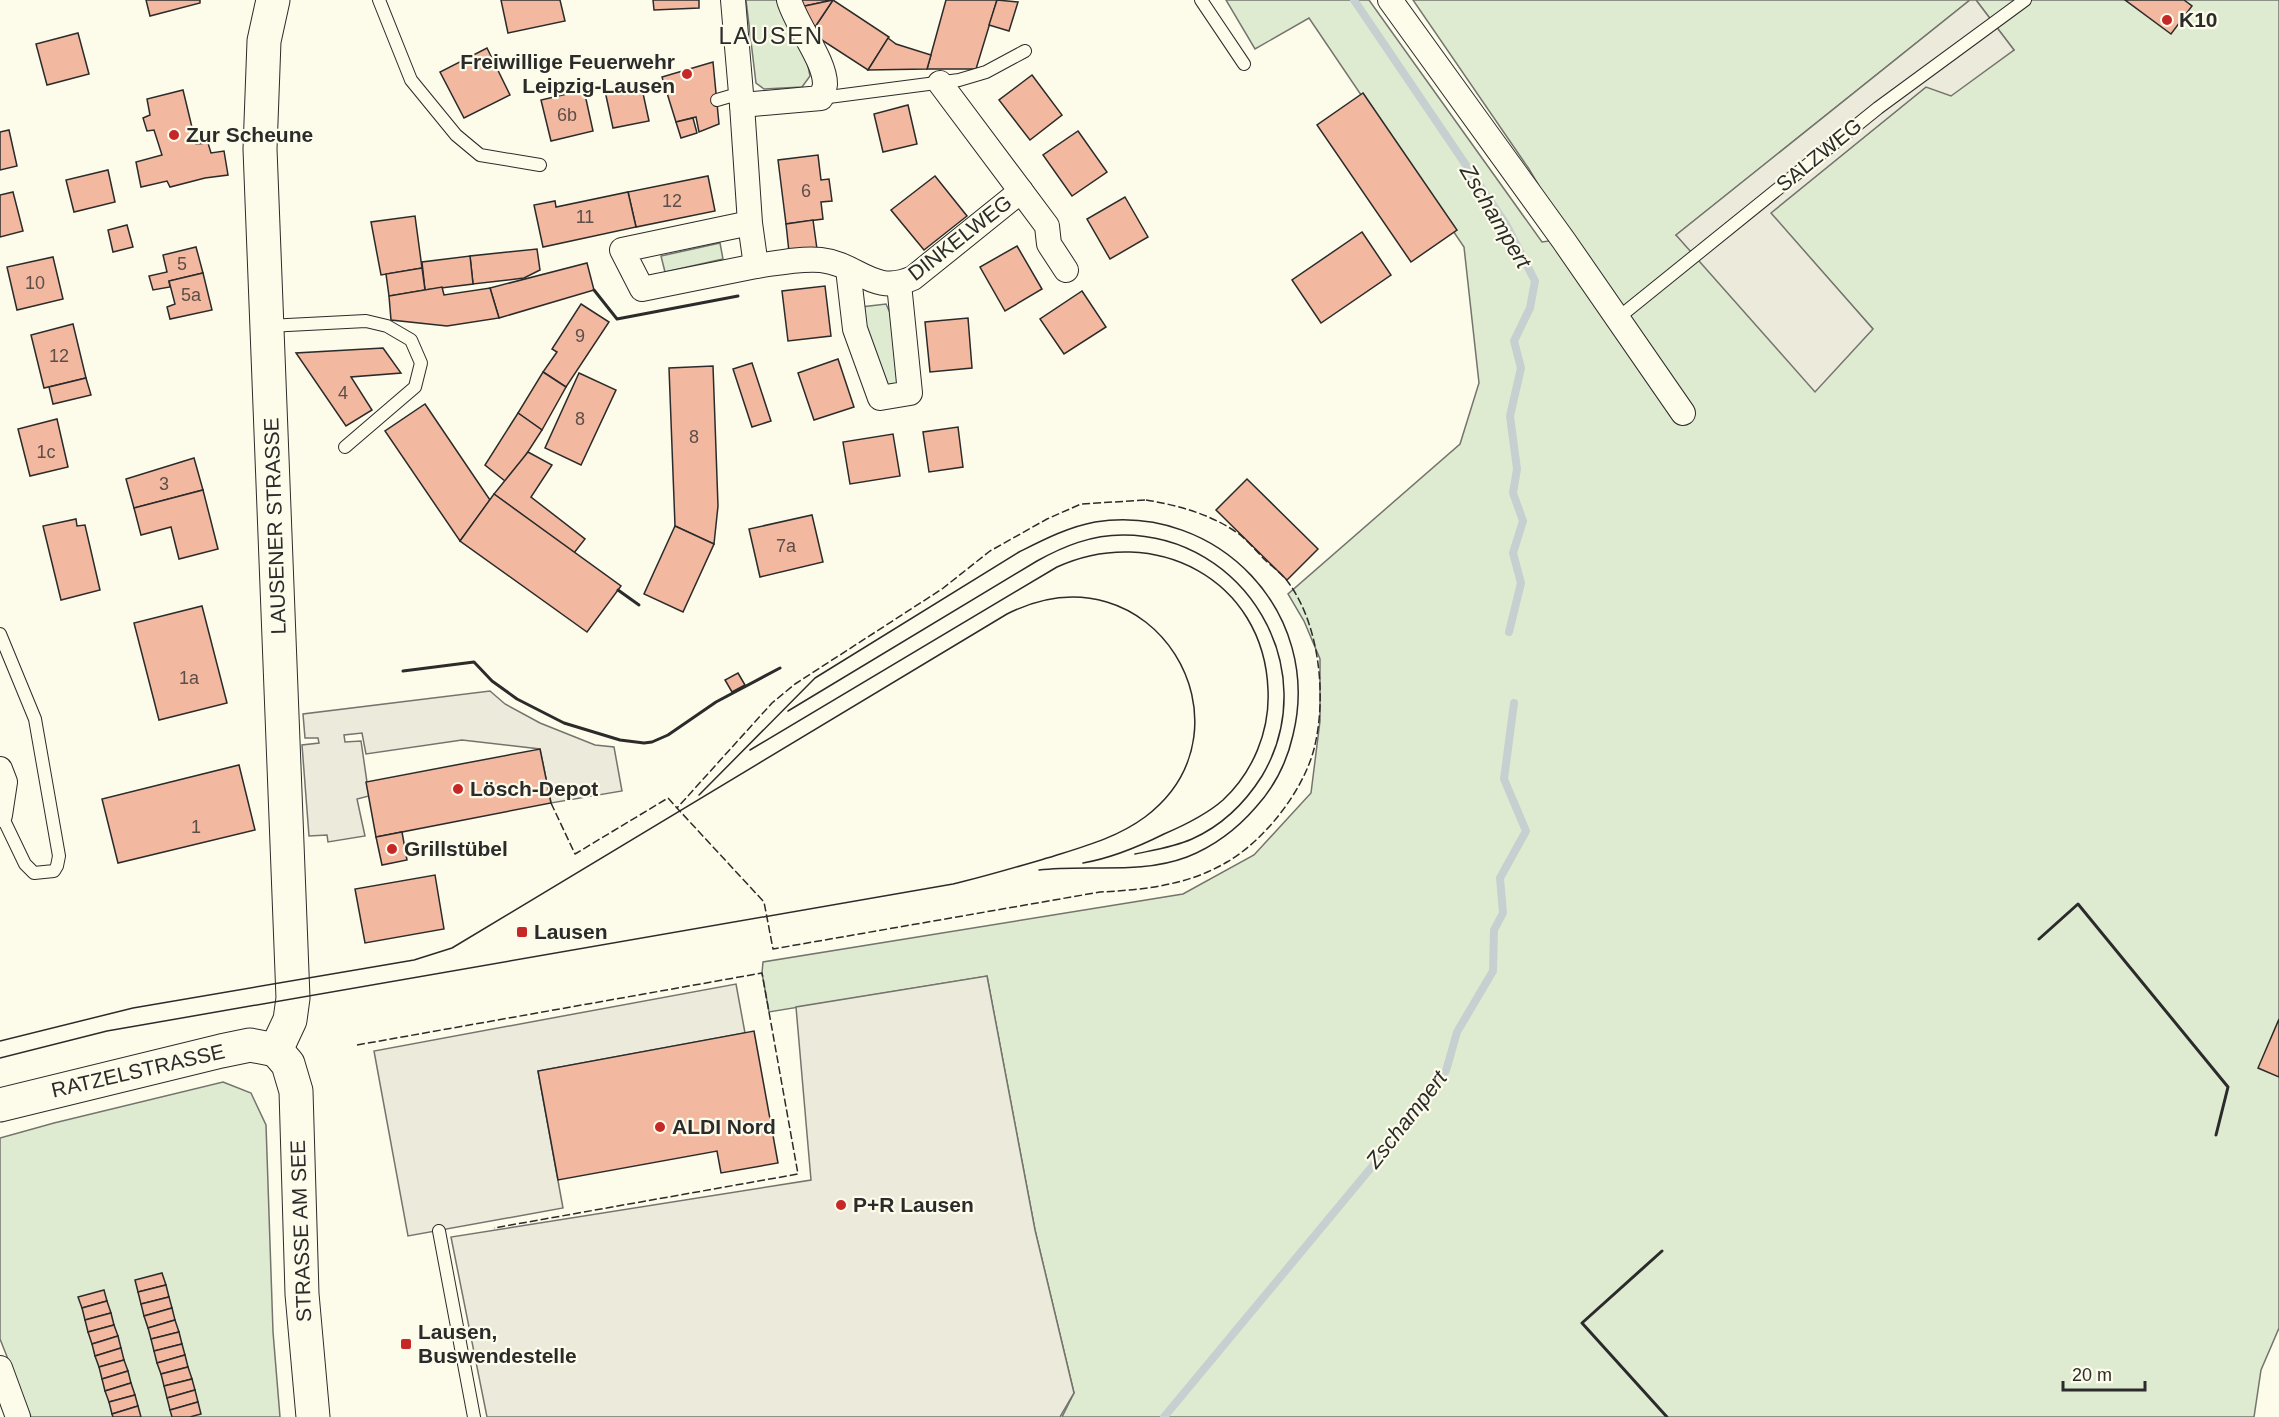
<svg xmlns="http://www.w3.org/2000/svg" width="2279" height="1417" viewBox="0 0 2279 1417" font-family="Arial,sans-serif">
  <style>
    .green { fill: #deebd1; stroke: #74746e; stroke-width: 1.5 }
    .parking { fill: #eceadb; stroke: #74746e; stroke-width: 1.5 }
    .lines { fill: none; stroke-linecap: round; stroke-linejoin: round }
    .stream { stroke: #c7d0d0; stroke-width: 8 }
    .building { fill: #f2b8a0; stroke: #2b2b2b; stroke-width: 1.5 }
    .service-casing { stroke: #2b2b2b; stroke-width: 14 }
    .minor-casing { stroke: #2b2b2b; stroke-width: 26 }
    .secondary-casing { stroke: #2b2b2b; stroke-width: 35 }
    .service { stroke: #fdfbea; stroke-width: 12 }
    .minor { stroke: #fdfbea; stroke-width: 24 }
    .secondary { stroke: #fdfbea; stroke-width: 33 }
    .tram { stroke: #2b2b2b; stroke-width: 1.5 }
    .fence { stroke: #2b2b2b; stroke-width: 1.5; stroke-dasharray: 8 3; stroke-linecap: butt }
    .wall { stroke: #2b2b2b; stroke-width: 3 }
    .poi-dot { fill: #c62828; stroke: #fdfbea; stroke-width: 2 }
    .labels { text-anchor: middle; stroke-width: 4.5; stroke-linejoin: round; paint-order: stroke }
    .number-label { font-size: 18px; fill: #5d4e48 }
    .poi-label { font-size: 21px; font-weight: bold; fill: #2b2b2b; stroke: #fdfbea; text-anchor: start }
    .street-label { font-size: 21px; fill: #2b2b2b; stroke: #fdfbea }
    .water-label { font-size: 22px; font-style: italic; fill: #2b2b2b; stroke: #fdfbea }
    .quarter-label { font-size: 24px; letter-spacing: 1.5px; fill: #2b2b2b; stroke: #fdfbea }
  </style>
  <rect width="100%" height="100%" fill="#fdfbea"/>
  <g class="green">
    <polygon points="746,0 779,0 808,66 810,76 802,87 764,89 756,83"/>
    <polygon points="1226,0 1369,0 1542,242 1570,238 1529,169 1413,0 1970,0 1676,235 1873,329 1770,213 1926,87 2014,50 1976,0 2279,0 2279,1328 2261,1370 2254,1417 1062,1417 1074,1393 1035,1230 987,976 769,1012 762,973 763,962 1183,894 1254,855 1311,793 1320,721 1320,659 1304,621 1288,594 1460,444 1479,383 1464,247 1309,18 1255,49"/>
    <polygon points="720,243 723,259 665,272 661,256"/>
    <polygon points="886,304 896,326 902,389 886,391 863,326 861,307"/>
    <polygon points="223,1082 251,1093 266,1125 273,1332 280,1417 31,1417 0,1339 0,1138 54,1123"/>
  </g>
  <g class="parking">
    <polygon points="1970,0 1976,0 2014,50 1951,96 1926,87 1771,213 1873,329 1815,392 1676,235"/>
    <polygon points="490,691 505,704 540,723 595,745 614,747 622,791 551,803 540,749 462,740 366,754 362,733 344,735 345,742 361,741 369,796 357,799 365,836 328,842 327,835 309,836 302,745 319,743 318,738 305,738 303,714"/>
    <polygon points="987,976 1035,1230 1074,1393 1060,1417 487,1417 451,1237 811,1180 796,1007"/>
    <polygon points="736,984 745,1033 538,1071 563,1208 408,1236 374,1051"/>
  </g>
  <g class="lines">
    <g class="stream">
      <polyline points="1354,0 1506,224 1535,281 1530,308 1514,341 1521,368 1510,416 1517,469 1513,493 1523,521 1513,553 1521,583 1509,632"/>
      <polyline points="1164,1417 1375,1163 1403,1123 1446,1071 1457,1032 1493,971 1494,930 1503,913 1500,878 1526,831 1504,779 1514,703"/>
    </g>
  </g>
  <g class="building">
    <polygon points="146,0 200,0 200,3 150,16"/>
    <polygon points="501,0 560,0 565,21 508,33"/>
    <polygon points="653,0 699,0 699,8 654,10"/>
    <polygon points="798,0 833,0 800,7"/>
    <polygon points="833,0 889,37 868,70 811,33"/>
    <polygon points="833,0 811,33 800,7"/>
    <polygon points="946,0 997,0 976,69 927,69"/>
    <polygon points="997,0 1018,2 1009,31 989,25"/>
    <polygon points="2125,0 2184,0 2192,6 2171,34"/>
    <polygon points="78,33 89,74 47,85 36,44"/>
    <polygon points="888,38 896,44 931,55 927,69 868,70"/>
    <polygon points="487,48 510,95 464,118 440,72"/>
    <polygon points="713,62 719,124 699,132 696,117 676,122 662,77"/>
    <polygon points="1032,75 1062,115 1030,140 999,100"/>
    <polygon points="641,84 649,121 613,128 605,91"/>
    <polygon points="183,90 196,144 208,143 211,153 224,151 228,175 205,178 170,187 167,181 141,187 136,162 162,155 154,130 147,131 143,118 150,115 147,99"/>
    <polygon points="584,90 593,131 551,141 541,100"/>
    <polygon points="1363,93 1457,230 1411,262 1317,125"/>
    <polygon points="908,105 917,144 883,152 874,114"/>
    <polygon points="693,118 697,133 681,138 676,122"/>
    <polygon points="9,130 17,166 0,170 0,132"/>
    <polygon points="1078,131 1107,172 1072,196 1043,155"/>
    <polygon points="818,155 821,180 829,179 832,201 821,202 823,219 786,224 778,160"/>
    <polygon points="108,170 115,202 74,212 66,180"/>
    <polygon points="708,176 715,211 636,227 628,192"/>
    <polygon points="935,176 967,216 924,250 891,210"/>
    <polygon points="13,192 23,231 0,237 0,195"/>
    <polygon points="628,192 636,227 543,247 534,205 555,201 556,207"/>
    <polygon points="1125,197 1148,237 1110,259 1087,219"/>
    <polygon points="415,216 422,268 381,275 371,222"/>
    <polygon points="813,220 817,249 789,252 786,224"/>
    <polygon points="127,225 133,247 113,252 108,230"/>
    <polygon points="1362,232 1391,275 1321,323 1292,280"/>
    <polygon points="1017,246 1042,289 1005,311 980,267"/>
    <polygon points="196,247 203,273 169,281 170,287 153,290 149,276 167,272 163,255"/>
    <polygon points="537,249 540,270 524,278 473,284 470,256"/>
    <polygon points="470,256 473,284 425,290 422,262"/>
    <polygon points="53,257 63,299 17,310 7,267"/>
    <polygon points="587,263 594,290 499,318 490,288"/>
    <polygon points="422,268 425,290 389,296 386,274"/>
    <polygon points="203,273 212,310 170,319 167,307 175,304 169,281"/>
    <polygon points="825,286 831,336 788,341 782,291"/>
    <polygon points="442,287 444,295 490,288 499,318 447,326 391,320 389,296"/>
    <polygon points="1082,291 1106,327 1064,354 1040,319"/>
    <polygon points="581,304 609,322 566,387 543,372 557,352 552,349"/>
    <polygon points="968,318 972,368 930,372 925,322"/>
    <polygon points="73,324 86,378 44,388 31,335"/>
    <polygon points="383,348 401,373 351,377 372,410 346,426 296,353"/>
    <polygon points="838,359 854,407 814,420 798,373"/>
    <polygon points="752,363 771,421 752,427 733,369"/>
    <polygon points="713,366 718,506 714,544 675,526 669,368"/>
    <polygon points="543,372 566,387 542,430 518,413"/>
    <polygon points="579,373 616,390 581,465 545,448"/>
    <polygon points="86,378 91,395 53,404 49,387"/>
    <polygon points="425,404 490,500 460,541 385,431"/>
    <polygon points="518,413 542,430 522,461 505,481 485,465"/>
    <polygon points="57,419 68,467 30,476 18,429"/>
    <polygon points="958,427 963,467 929,472 923,432"/>
    <polygon points="893,434 900,476 850,484 843,442"/>
    <polygon points="528,452 552,465 531,497 585,539 574,553 494,494"/>
    <polygon points="194,458 203,490 134,508 126,479"/>
    <polygon points="1247,479 1318,549 1287,580 1216,510"/>
    <polygon points="203,490 218,549 179,559 171,527 141,535 134,508"/>
    <polygon points="494,494 621,586 587,632 460,541"/>
    <polygon points="812,515 823,562 760,577 749,529"/>
    <polygon points="76,519 77,526 85,525 100,590 61,600 43,526"/>
    <polygon points="675,526 714,544 683,612 644,594"/>
    <polygon points="202,606 227,703 159,720 134,623"/>
    <polygon points="738,673 745,685 732,692 725,680"/>
    <polygon points="540,749 551,803 376,837 366,782"/>
    <polygon points="239,765 255,830 118,863 102,799"/>
    <polygon points="402,832 407,860 382,865 376,837"/>
    <polygon points="435,875 444,929 365,943 355,889"/>
    <polygon points="2279,1019 2279,1077 2258,1068"/>
    <polygon points="754,1031 778,1163 721,1173 717,1151 558,1180 538,1071"/>
    <polygon points="162,1273 166,1285 138,1292 135,1280"/>
    <polygon points="166,1285 169,1297 141,1304 138,1292"/>
    <polygon points="104,1290 107,1301 82,1308 78,1297"/>
    <polygon points="169,1297 172,1308 144,1316 141,1304"/>
    <polygon points="107,1301 111,1313 85,1320 82,1308"/>
    <polygon points="172,1308 175,1320 148,1328 144,1316"/>
    <polygon points="111,1313 114,1325 88,1332 85,1320"/>
    <polygon points="175,1320 179,1332 151,1339 148,1328"/>
    <polygon points="114,1325 118,1336 92,1344 88,1332"/>
    <polygon points="179,1332 182,1344 154,1351 151,1339"/>
    <polygon points="118,1336 121,1348 95,1356 92,1344"/>
    <polygon points="182,1344 185,1355 157,1363 154,1351"/>
    <polygon points="121,1348 124,1360 99,1367 95,1356"/>
    <polygon points="185,1355 188,1367 161,1374 157,1363"/>
    <polygon points="124,1360 128,1371 102,1379 99,1367"/>
    <polygon points="188,1367 192,1379 164,1386 161,1374"/>
    <polygon points="128,1371 131,1383 105,1391 102,1379"/>
    <polygon points="192,1379 195,1390 167,1398 164,1386"/>
    <polygon points="131,1383 135,1395 109,1402 105,1391"/>
    <polygon points="195,1390 198,1402 170,1410 167,1398"/>
    <polygon points="135,1395 138,1406 112,1414 109,1402"/>
    <polygon points="198,1402 201,1414 190,1417 172,1417 170,1410"/>
    <polygon points="138,1406 141,1417 113,1417 112,1414"/>
  </g>
  <g class="lines">
    <defs>
      <g id="service">
        <polyline points="379,0 411,80 456,135 480,155 540,165"/>
        <polyline points="1201,0 1244,64"/>
        <polyline points="821,98 959,80 986,72 1025,51"/>
        <polyline points="717,100 741,93"/>
        <polyline points="1618,318 1878,108 2025,0"/>
        <polyline points="268,326 366,321 387,326 411,340 421,363 415,387 345,447"/>
        <polyline points="0,634 35,719 59,856 57,866 54,871 34,873 25,864 1,814"/>
        <polyline points="439,1231 474,1417"/>
      </g>
      <g id="minor">
        <polyline points="733,0 742,105 750,223 756,266 642,289 622,250 750,223"/>
        <polyline points="1390,0 1564,241 1683,413"/>
        <polyline points="940,83 1047,226 1049,244 1066,270"/>
        <path d="M742 105 821 98C822 93 825 88 825 84 825 60 796 25 789 0"/>
        <path d="M756 266C777 263 800 258 821 260 858 264 873 296 913 278L1021 191"/>
        <polyline points="848,269 855,329 880,398 910,393 899,284"/>
        <polyline points="0,769 5,782 0,815"/>
        <polyline points="0,1368 18,1417"/>
      </g>
      <g id="secondary">
        <polyline points="273,0 264,41 260,149 293,998 290,1020 276,1050"/>
        <polyline points="276,1050 288,1064 296,1091 302,1294 313,1417"/>
        <polyline points="0,1105 221,1051 250,1045 276,1050"/>
      </g>
    </defs>
    <use href="#service" class="service-casing"/>
    <use href="#minor" class="minor-casing"/>
    <use href="#secondary" class="secondary-casing"/>
    <use href="#service" class="service"/>
    <use href="#minor" class="minor"/>
    <use href="#secondary" class="secondary"/>
    <g class="tram">
      <path d="M788 711 1037 561C1064 546 1091 535 1123 535 1245 535 1325 669 1262 776 1245 803 1221 826 1192 839 1174 847 1154 850 1135 854"/>
      <path d="M750 750 1057 567C1154 523 1264 579 1268 690 1270 731 1253 772 1223 800 1206 815 1185 825 1164 834 1138 847 1112 858 1083 863"/>
      <path d="M699 795 815 678 1019 552C1043 540 1068 527 1095 522 1218 503 1323 613 1293 735 1287 762 1275 786 1256 807 1237 829 1215 846 1187 857 1139 875 1089 864 1039 870"/>
      <path d="M0 1041 133 1008 414 960 452 948 1007 614C1153 540 1263 728 1145 817 1118 837 1086 846 1054 856 1020 866 987 876 953 884L107 1031 0 1058"/>
    </g>
    <g class="fence">
      <path d="M1146 500C1177 505 1210 514 1236 532 1247 539 1256 551 1265 560 1273 567 1282 574 1288 582 1320 625 1327 698 1314 749 1303 791 1265 840 1227 862 1189 885 1143 890 1100 892L773 949 764 902 677 808 772 703 795 684 942 589 990 551 1047 519 1081 504Z"/>
      <polyline points="551,803 575,854 668,798 677,808"/>
      <polyline points="357,1045 762,973 798,1174 494,1228"/>
    </g>
    <g class="wall">
      <polyline points="594,290 617,319 738,296"/>
      <polyline points="618,590 639,605"/>
      <polyline points="403,671 474,662 492,681 517,699 564,723 620,740 644,743 652,742 668,735 716,702 780,668"/>
      <polyline points="2039,939 2078,904 2228,1087 2216,1135"/>
      <polyline points="1662,1251 1582,1323 1667,1417"/>
    </g>
  </g>
  <g class="poi-dot">
    <circle cx="2167" cy="20" r="6"/>
    <circle cx="687" cy="74" r="6"/>
    <circle cx="174" cy="135" r="6"/>
    <circle cx="458" cy="789" r="6"/>
    <circle cx="392" cy="849" r="6"/>
    <rect x="516" y="926" width="12" height="12" rx="3"/>
    <circle cx="660" cy="1127" r="6"/>
    <circle cx="841" cy="1205" r="6"/>
    <rect x="400" y="1338" width="12" height="12" rx="3"/>
  </g>
  <g class="labels">
    <g class="number-label">
      <text x="567" y="121">6b</text>
      <text x="806" y="197">6</text>
      <text x="672" y="207">12</text>
      <text x="585" y="223">11</text>
      <text x="182" y="270">5</text>
      <text x="35" y="289">10</text>
      <text x="191" y="301">5a</text>
      <text x="580" y="342">9</text>
      <text x="59" y="362">12</text>
      <text x="343" y="399">4</text>
      <text x="580" y="425">8</text>
      <text x="694" y="443">8</text>
      <text x="46" y="458">1c</text>
      <text x="164" y="490">3</text>
      <text x="786" y="552">7a</text>
      <text x="189" y="684">1a</text>
      <text x="196" y="833">1</text>
    </g>
    <g class="poi-label">
      <text x="2179" y="27">K10</text>
      <text x="675" y="69" text-anchor="end">Freiwillige Feuerwehr<tspan x="675" dy="24">Leipzig-Lausen</tspan></text>
      <text x="186" y="142">Zur Scheune</text>
      <text x="470" y="796">Lösch-Depot</text>
      <text x="404" y="856">Grillstübel</text>
      <text x="534" y="939">Lausen</text>
      <text x="672" y="1134">ALDI Nord</text>
      <text x="853" y="1212">P+R Lausen</text>
      <text x="418" y="1339">Lausen,<tspan x="418" dy="24">Buswendestelle</tspan></text>
    </g>
    <g class="street-label">
      <text transform="translate(1819 155) rotate(-39)" y="7">SALZWEG</text>
      <text transform="translate(960 238) rotate(-38)" y="7">DINKELWEG</text>
      <text transform="translate(275 526) rotate(-92)" y="7">LAUSENER STRASSE</text>
      <text transform="translate(138 1071) rotate(-13)" y="7">RATZELSTRASSE</text>
      <text transform="translate(301 1231) rotate(-92)" y="7">STRASSE AM SEE</text>
    </g>
    <g class="water-label">
      <text transform="translate(1496 216) rotate(59)" y="8">Zschampert</text>
      <text transform="translate(1406 1119) rotate(-52)" y="8">Zschampert</text>
    </g>
    <g class="quarter-label">
      <text x="771" y="44">LAUSEN</text>
    </g>
  </g>
  <path d="M2063 1381v9h82v-9" fill="none" stroke="#2b2b2b" stroke-width="3"/>
  <text x="2072" y="1381" font-size="18" fill="#2b2b2b" stroke="#fdfbea" stroke-width="4.5" paint-order="stroke">20 m</text>
</svg>
